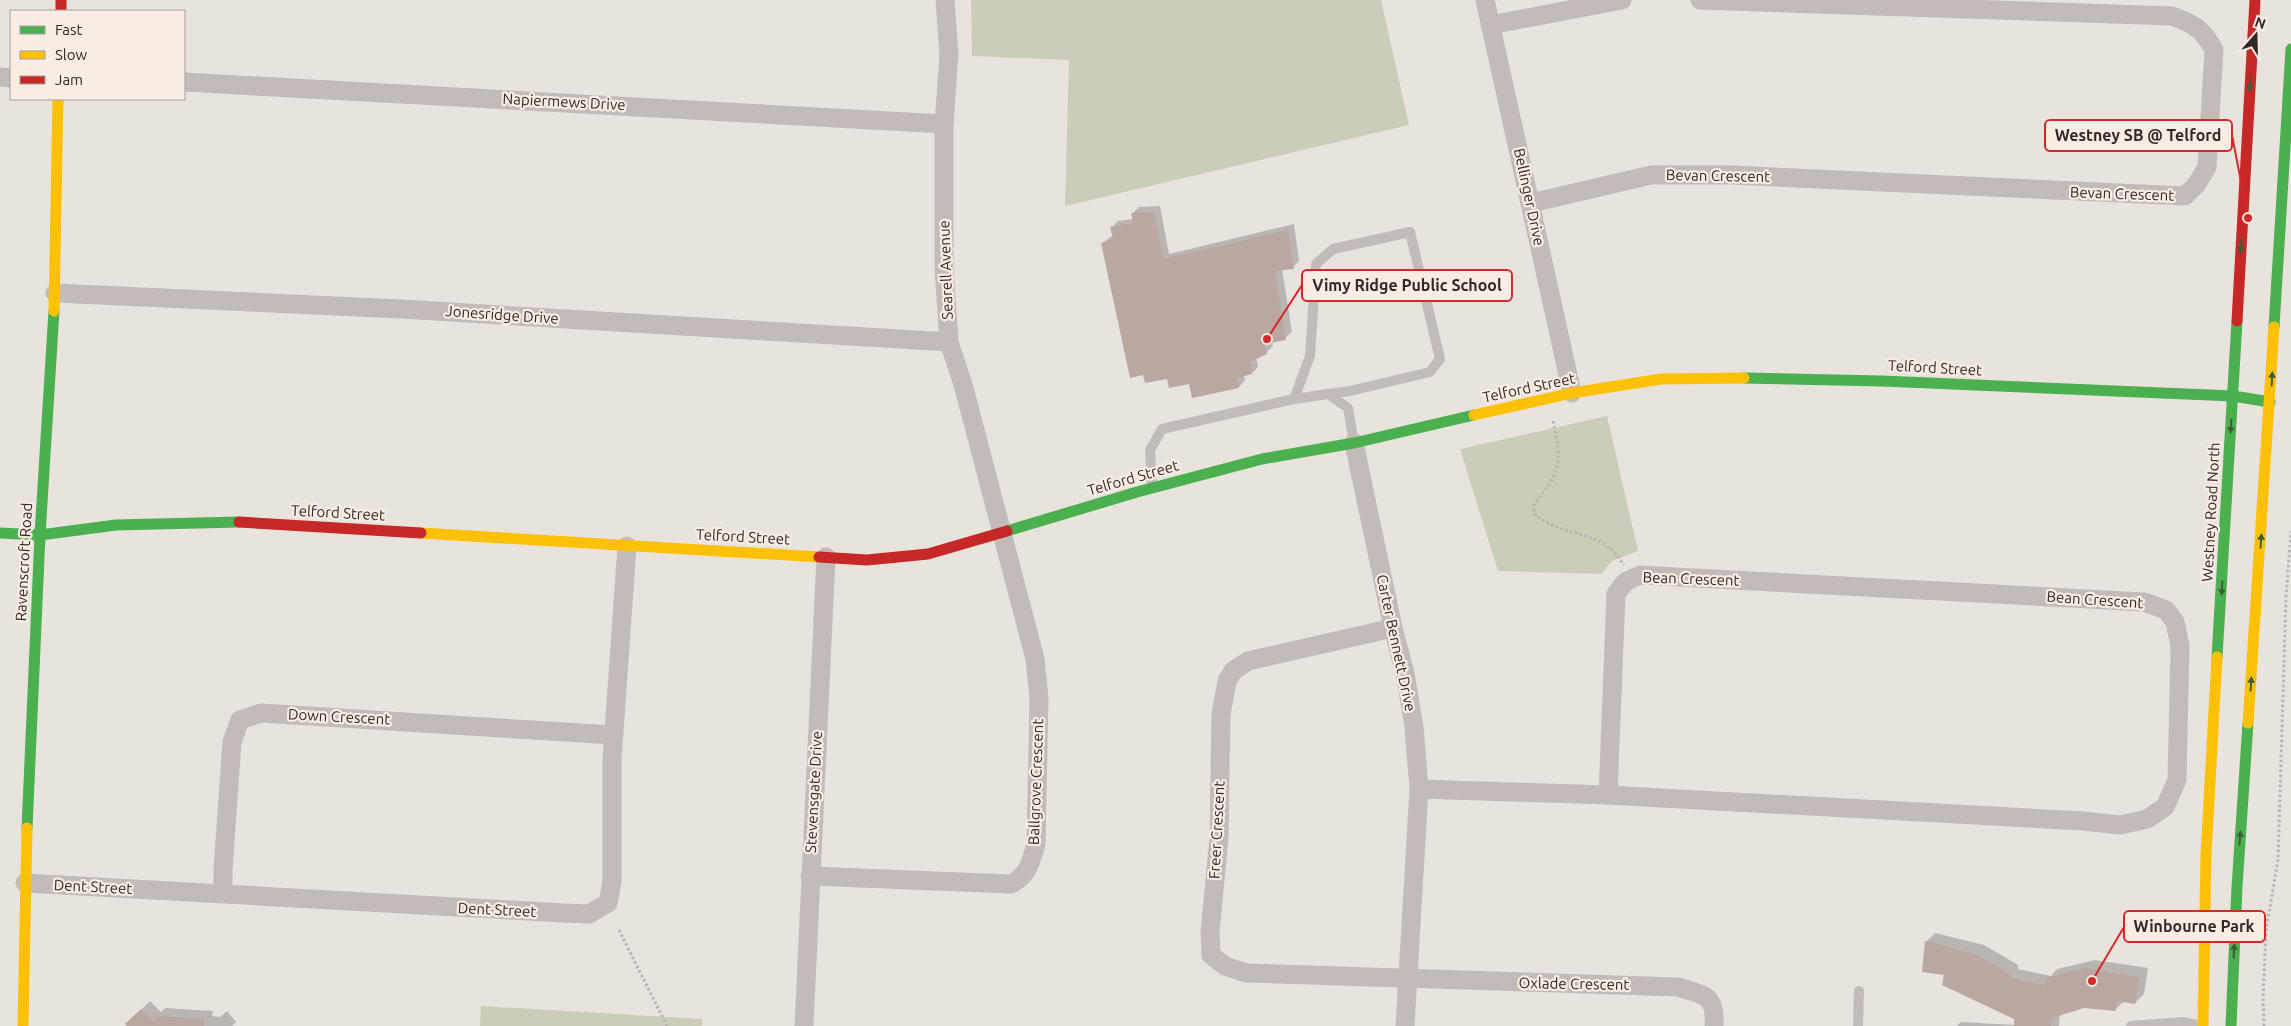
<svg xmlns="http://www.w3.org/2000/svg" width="2291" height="1026" viewBox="0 0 2291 1026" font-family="Ubuntu,sans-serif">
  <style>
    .green { fill: #cbcdb9 }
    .shadow { fill: #0003 }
    .building { fill: #bba7a2 }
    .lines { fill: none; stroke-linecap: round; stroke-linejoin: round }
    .path { stroke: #bbb4b0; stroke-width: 3; stroke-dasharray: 2.5 2.5; stroke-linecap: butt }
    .lane { stroke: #c2bbb7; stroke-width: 10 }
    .street { stroke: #c2bbb7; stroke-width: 19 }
    .fast { stroke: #4caf50; stroke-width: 11 }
    .slow { stroke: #ffc107; stroke-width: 11 }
    .jam { stroke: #c62828; stroke-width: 11 }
    .oneway { fill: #3c5f37 }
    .labels { text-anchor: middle; stroke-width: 4.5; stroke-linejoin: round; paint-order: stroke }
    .street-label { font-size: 15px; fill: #322926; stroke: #f7ede5 }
    .leader { fill: none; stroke: #d62828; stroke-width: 2 }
    .callout-dot { fill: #d62828; stroke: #f7ede5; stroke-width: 2 }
    .callout { fill: #f7ede5; stroke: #d62828; stroke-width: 2 }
    .callout-label { font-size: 16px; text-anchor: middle; font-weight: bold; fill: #322926 }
  </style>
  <rect width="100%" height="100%" fill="#e9e3de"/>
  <g class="green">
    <polygon points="971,0 1381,0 1409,125 1065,206 1069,60 972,56"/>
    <polygon points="1607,416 1638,551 1612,561 1601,574 1498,571 1460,449"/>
    <polygon points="481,1006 702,1019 702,1026 480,1026"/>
  </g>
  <g class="shadow">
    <polygon points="1160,206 1169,254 1294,224 1299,261 1293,267 1282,269 1292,332 1285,338 1272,341 1273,346 1267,352 1256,357 1258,367 1252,373 1244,375 1245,380 1239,387 1190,383 1144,374 1103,243 1113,235 1111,228 1118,221 1133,219 1132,214 1139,207"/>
    <polygon points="1935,933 1984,945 2018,965 2018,969 2051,976 2057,969 2095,960 2148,968 2144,994 2135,1003 2124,1001 2115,1010 2084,1007 2060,1014 2059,1026 1957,1026 1961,1022 2015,1025 2015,1018 1945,974 1926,942"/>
    <polygon points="150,1001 161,1012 165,1008 213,1011 212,1016 220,1017 227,1011 236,1022 232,1026 129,1026 136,1015"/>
  </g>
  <g class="building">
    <polygon points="1154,212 1163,259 1288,230 1294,269 1275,271 1286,340 1264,344 1267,354 1250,362 1252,374 1237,378 1239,388 1192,398 1189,384 1169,388 1167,379 1145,383 1143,375 1130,378 1101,243 1113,239 1110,227 1133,223 1131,213"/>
    <polygon points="1925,941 1975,954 2010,974 2010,978 2045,985 2046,978 2085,968 2139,977 2135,1004 2116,1001 2116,1011 2084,1008 2052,1018 2051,1026 2014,1026 2014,1019 1942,985 1944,975 1922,972"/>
    <polygon points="141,1009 153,1021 155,1022 155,1016 204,1019 204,1026 127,1026 125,1024"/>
  </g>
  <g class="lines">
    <g class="path">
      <path d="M1553 421C1562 464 1562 469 1534 505V513C1554 534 1590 530 1612 550 1617 554 1620 560 1624 565"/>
      <polyline points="619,930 667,1026"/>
      <polyline points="2264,1026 2263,999 2266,931 2278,860 2286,597 2291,531"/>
    </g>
    <g class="lane">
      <polyline points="1294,399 1310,356 1316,264 1333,249 1410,232 1440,359 1430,372 1350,391 1328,394"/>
      <polyline points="1152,487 1150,450 1162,429 1294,399 1328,394 1348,408 1354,443"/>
      <polyline points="1858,1026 1859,991"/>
      <polyline points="2131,1026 2182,1022 2202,1026"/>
    </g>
    <g class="street">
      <polyline points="1485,0 1572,393"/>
      <polyline points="1490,25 1622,0"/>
      <polyline points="0,77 11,78"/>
      <polyline points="184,82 944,124"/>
      <path d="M1531 203 1651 175H1731L2185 196 2196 185 2207 167 2214 50C2203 29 2194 24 2172 16L1700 0"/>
      <polyline points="55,293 401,309 949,342"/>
      <polyline points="1354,443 1393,628 1405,673 1414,727 1419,789 1405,1026"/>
      <path d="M1393 628 1248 661 1233 671 1227 681 1221 714 1219 838 1210 932 1211 955 1225 966 1246 973 1678 987C1704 996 1716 993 1714 1026"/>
      <polyline points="1419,789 1608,795 2083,821 2120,825 2147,819 2165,807 2177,780 2180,646 2175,622 2166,610 2144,602 1640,575 1625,582 1616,594 1608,795"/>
      <path d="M810 876 1011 884C1028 876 1031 861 1036 844L1039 698 1035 659 964 388 949 342 944 268V124L949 54 945 0"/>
      <polyline points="25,883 564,913 589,914 608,903 612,881 612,760 627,546"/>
      <polyline points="223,893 223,869 232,742 240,720 261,713 614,735"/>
      <polyline points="804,1026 826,557"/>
    </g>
    <g class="fast">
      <polyline points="2274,327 2291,49"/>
      <polyline points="1744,378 1882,381 2233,396 2270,402"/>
      <polyline points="1007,531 1137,492 1262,459 1354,443 1474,415"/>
      <polyline points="0,533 40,535 116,525 239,522"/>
      <polyline points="2217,657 2237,321"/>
      <polyline points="27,828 40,535 54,311"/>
      <polyline points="2231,1026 2237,887 2248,723"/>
    </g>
    <g class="slow">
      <polyline points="54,311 58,99"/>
      <polyline points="1474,415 1572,393 1661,379 1744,378"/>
      <polyline points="421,533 819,557"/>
      <polyline points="2248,723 2274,327"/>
      <polyline points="23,1026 27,828"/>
      <polyline points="2203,1026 2206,855 2217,657"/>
    </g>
    <g class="jam">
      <polyline points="61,0 61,11"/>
      <polyline points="2237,321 2255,0"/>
      <polyline points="239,522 421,533"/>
      <polyline points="819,557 867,560 928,554 1007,531"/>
    </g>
  </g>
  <defs><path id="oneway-solid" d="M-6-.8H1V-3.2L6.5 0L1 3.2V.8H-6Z" transform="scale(1.25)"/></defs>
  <g class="oneway">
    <use href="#oneway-solid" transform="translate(2250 84) rotate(93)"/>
    <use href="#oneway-solid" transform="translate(2241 246) rotate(93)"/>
    <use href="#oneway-solid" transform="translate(2272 379) rotate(-87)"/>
    <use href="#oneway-solid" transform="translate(2231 426) rotate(93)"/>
    <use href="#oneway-solid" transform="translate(2261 541) rotate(-86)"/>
    <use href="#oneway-solid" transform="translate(2222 588) rotate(93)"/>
    <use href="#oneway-solid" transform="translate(2251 684) rotate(-86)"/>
    <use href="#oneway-solid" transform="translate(2240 838) rotate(-86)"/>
    <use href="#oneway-solid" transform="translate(2234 951) rotate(-87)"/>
  </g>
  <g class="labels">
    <g class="street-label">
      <text transform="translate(564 102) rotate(3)" y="5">Napiermews Drive</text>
      <text transform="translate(1718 176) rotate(1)" y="5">Bevan Crescent</text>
      <text transform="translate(2122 194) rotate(2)" y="5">Bevan Crescent</text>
      <text transform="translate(1529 197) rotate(78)" y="5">Bellinger Drive</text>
      <text transform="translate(946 270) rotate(-92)" y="5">Searell Avenue</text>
      <text transform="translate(502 315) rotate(4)" y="5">Jonesridge Drive</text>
      <text transform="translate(1935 368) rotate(3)" y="5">Telford Street</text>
      <text transform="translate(1529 388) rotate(-12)" y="5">Telford Street</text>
      <text transform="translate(1133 478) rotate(-16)" y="5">Telford Street</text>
      <text transform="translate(2211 512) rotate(-87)" y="5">Westney Road North</text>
      <text transform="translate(338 513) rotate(3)" y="5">Telford Street</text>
      <text transform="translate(743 537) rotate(3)" y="5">Telford Street</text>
      <text transform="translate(24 562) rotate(-87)" y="5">Ravenscroft Road</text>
      <text transform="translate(1691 579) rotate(2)" y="5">Bean Crescent</text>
      <text transform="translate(2095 600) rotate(4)" y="5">Bean Crescent</text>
      <text transform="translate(1396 643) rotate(78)" y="5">Carter Bennett Drive</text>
      <text transform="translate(339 717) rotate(3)" y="5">Down Crescent</text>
      <text transform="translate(1036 782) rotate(-88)" y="5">Ballgrove Crescent</text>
      <text transform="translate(814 792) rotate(-87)" y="5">Stevensgate Drive</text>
      <text transform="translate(1217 830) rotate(-87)" y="5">Freer Crescent</text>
      <text transform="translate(93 887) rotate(3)" y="5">Dent Street</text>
      <text transform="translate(497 910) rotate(3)" y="5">Dent Street</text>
      <text transform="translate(1574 984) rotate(1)" y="5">Oxlade Crescent</text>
    </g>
  </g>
  <path class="leader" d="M2248 218L2232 135M1267 339L1302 285M2092 981L2124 927"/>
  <g class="callout-dot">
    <circle cx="2248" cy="218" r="5"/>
    <circle cx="1267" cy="339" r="5"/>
    <circle cx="2092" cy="981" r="5"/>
  </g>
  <g class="callout">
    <rect x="2045" y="120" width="187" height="31" rx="5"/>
    <rect x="1302" y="270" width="210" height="31" rx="5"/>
    <rect x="2124" y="911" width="141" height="31" rx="5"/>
  </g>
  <g class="callout-label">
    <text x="2138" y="141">Westney SB @ Telford</text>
    <text x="1407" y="291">Vimy Ridge Public School</text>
    <text x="2194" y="932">Winbourne Park</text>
  </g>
  <rect x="10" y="10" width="175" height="90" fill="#f7ede5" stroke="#a89f99"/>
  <rect x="20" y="26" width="25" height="8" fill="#4caf50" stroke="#a89f99"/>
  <text x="55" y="35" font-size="15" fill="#322926">Fast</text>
  <rect x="20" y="51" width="25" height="8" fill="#ffc107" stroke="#a89f99"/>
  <text x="55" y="60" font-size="15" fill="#322926">Slow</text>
  <rect x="20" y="76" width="25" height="8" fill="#c62828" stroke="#a89f99"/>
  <text x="55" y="85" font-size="15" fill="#322926">Jam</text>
  <g transform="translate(2256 35) rotate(20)" stroke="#f7ede5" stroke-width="4" paint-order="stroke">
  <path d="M0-4L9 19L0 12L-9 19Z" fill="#322926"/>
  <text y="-8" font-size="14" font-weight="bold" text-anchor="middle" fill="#322926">N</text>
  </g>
</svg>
